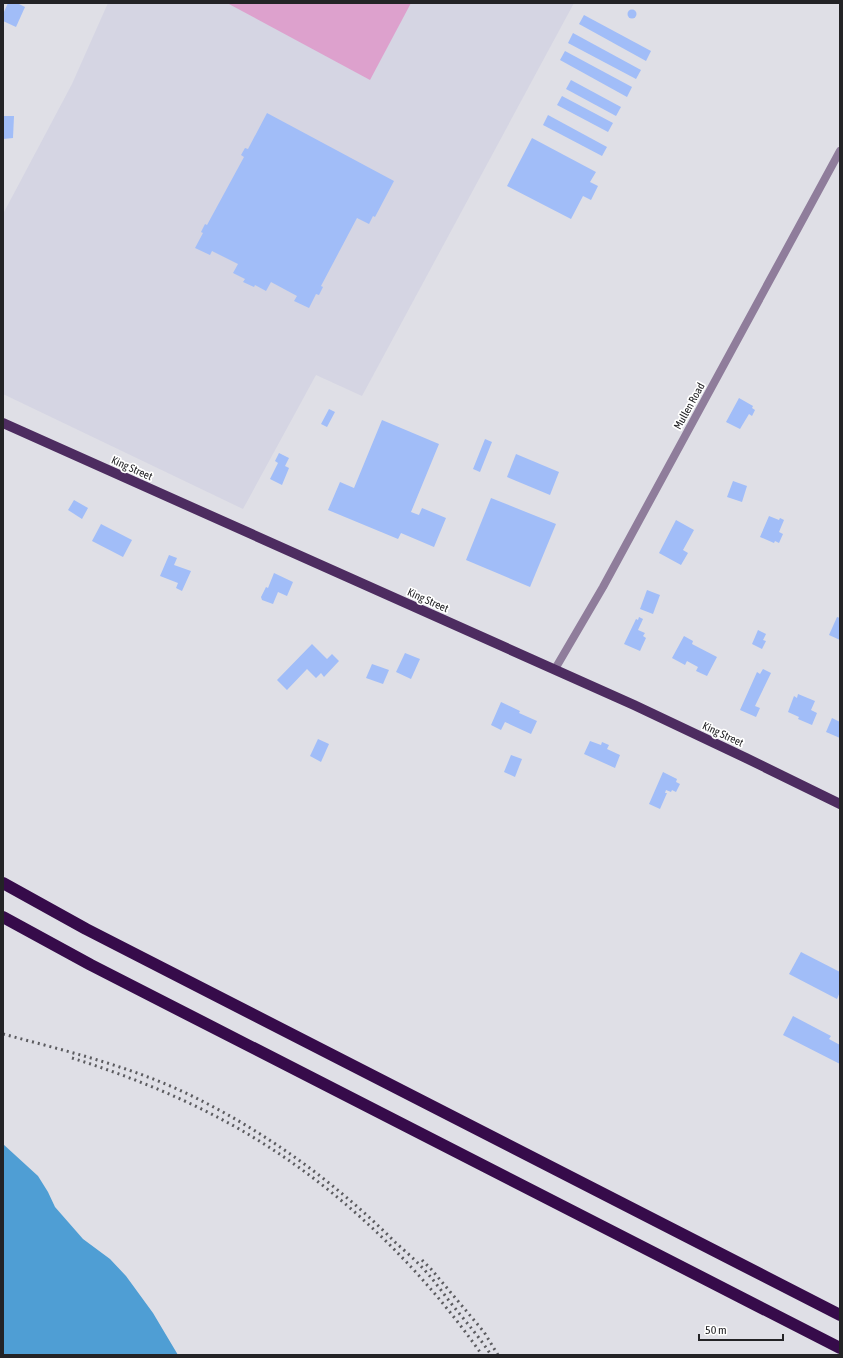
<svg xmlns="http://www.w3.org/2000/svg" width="843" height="1358" viewBox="0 0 843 1358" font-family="'Asap Condensed',sans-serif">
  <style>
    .built { fill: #d5d5e3 }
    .green { fill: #dda1cd }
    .water { fill: #4f9ed4 }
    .building { fill: #a1bdf8 }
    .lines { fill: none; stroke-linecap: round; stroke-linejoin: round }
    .minor { stroke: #8f7d9b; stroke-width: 8 }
    .primary { stroke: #4d2c60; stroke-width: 10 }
    .motorway { stroke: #360b4a; stroke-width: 12 }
    .rail { stroke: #5c5c60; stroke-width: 3; stroke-dasharray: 2 4; stroke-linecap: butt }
    .labels { text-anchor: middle; stroke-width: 3.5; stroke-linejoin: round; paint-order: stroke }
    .street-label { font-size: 11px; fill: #232326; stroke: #fff }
  </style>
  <rect width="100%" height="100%" fill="#dfdfe6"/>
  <polygon class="built" points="108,3 574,3 362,396 316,375 243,509 3,394 3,214 72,84"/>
  <polygon class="green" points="227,3 411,3 370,80"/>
  <polygon class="water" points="3,1144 38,1176 48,1192 55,1207 83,1239 110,1259 126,1276 153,1313 178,1355 3,1355"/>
  <g class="building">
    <polygon points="8,3 17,3 25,7 16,27 3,21 3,14"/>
    <circle cx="632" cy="14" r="4.5"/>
    <polygon points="584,15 651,51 646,61 579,24"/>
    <polygon points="573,33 641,70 636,79 568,43"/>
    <polygon points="565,51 632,87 627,97 560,60"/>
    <polygon points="571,80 621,107 616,116 566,89"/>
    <polygon points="562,96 613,123 608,132 557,105"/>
    <polygon points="267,113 394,181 375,217 373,216 369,224 357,218 321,286 323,287 319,295 316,294 309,308 294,301 297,296 271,282 266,291 255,285 254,287 243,282 245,279 233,273 238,264 212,251 210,255 195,248 203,233 201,232 205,224 207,225 244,157 241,155 245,148 248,149"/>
    <polygon points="548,115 607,147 602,156 543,125"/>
    <polygon points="3,116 14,116 13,138 3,139"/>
    <polygon points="532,138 596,172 590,182 598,186 591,200 583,196 571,219 507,186"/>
    <polygon points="739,398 753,406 752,408 755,410 752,416 749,414 740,429 726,422"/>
    <polygon points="329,409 335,412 327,427 321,424"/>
    <polygon points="382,420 439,444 411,512 419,515 422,508 446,518 434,547 401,533 398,539 328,510 340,482 354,488"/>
    <polygon points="485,439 492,442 480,472 473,469"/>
    <polygon points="279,453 289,458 285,466 289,468 282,485 270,479 278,463 275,461"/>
    <polygon points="516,454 559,472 550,495 507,477"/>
    <polygon points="733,481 747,486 742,502 727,497"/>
    <polygon points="491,498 556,524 530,587 466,560"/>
    <polygon points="74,500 88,508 82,519 68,510"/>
    <polygon points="769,516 779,520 780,518 784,520 779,532 783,534 779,543 775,541 774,543 760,537"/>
    <polygon points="676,520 694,530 683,550 688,553 681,565 659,553"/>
    <polygon points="101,524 132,540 123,557 92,541"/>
    <polygon points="169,555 177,558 174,565 191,571 182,591 176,588 178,583 160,576"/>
    <polygon points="274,573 293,582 287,596 278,592 273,604 262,600 261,597 266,587 268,588"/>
    <polygon points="647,590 660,595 653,614 640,609"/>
    <polygon points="639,617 643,619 638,630 645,633 643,636 646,638 640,651 624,644 636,619 638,620"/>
    <polygon points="837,617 840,618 840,640 829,635"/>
    <polygon points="758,630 766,634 763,640 766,641 762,649 752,644"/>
    <polygon points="684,636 693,641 692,644 717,657 707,676 696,671 698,667 687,661 685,665 672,658"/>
    <polygon points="312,644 327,659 332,654 339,661 324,677 321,673 316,678 307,669 287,690 277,680"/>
    <polygon points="405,653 420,659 411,679 396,672"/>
    <polygon points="372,664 389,670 383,684 366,678"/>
    <polygon points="763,669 771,673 755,706 760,708 756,717 740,710 757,672 760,674"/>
    <polygon points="798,694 815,701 811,710 817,713 812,725 798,719 799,717 788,712 794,696 797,698"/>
    <polygon points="501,702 520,711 519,713 537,721 531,734 505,722 501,730 491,725"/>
    <polygon points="832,718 840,722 840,738 826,732"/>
    <polygon points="318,739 329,744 321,762 310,756"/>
    <polygon points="590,741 601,745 602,742 609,745 607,749 620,755 615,768 584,754"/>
    <polygon points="511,755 522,759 515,777 504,772"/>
    <polygon points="663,772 677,779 676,782 680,784 676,792 672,790 671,792 666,790 665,793 667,793 660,809 649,804"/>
    <polygon points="801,952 840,972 840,992 837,999 789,974"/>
    <polygon points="793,1016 831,1036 829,1039 840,1045 840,1064 783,1035"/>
  </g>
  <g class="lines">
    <polyline class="minor" points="555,669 603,587 840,151"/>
    <polyline class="primary" points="3,423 634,705 746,758 840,804"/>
    <g class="motorway">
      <polyline points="3,883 86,929 840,1315"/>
      <polyline points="3,917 91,965 840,1348"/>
    </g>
    <g class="rail">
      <path d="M3 1034C66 1051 130 1066 190 1095 266 1132 335 1182 395 1242 406 1252 418 1262 428 1274 437 1284 445 1296 454 1307 467 1323 480 1338 491 1355"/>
      <path d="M72 1058C123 1074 174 1094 221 1119 325 1174 415 1259 482 1355"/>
      <polyline points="422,1260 431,1269 484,1332 498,1355"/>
    </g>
  </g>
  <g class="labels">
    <g class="street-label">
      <text transform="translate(689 406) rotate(-61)" y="4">Mullen Road</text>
      <text transform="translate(132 468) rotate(24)" y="4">King Street</text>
      <text transform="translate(428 600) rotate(24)" y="4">King Street</text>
      <text transform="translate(723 734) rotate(25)" y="4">King Street</text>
    </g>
  </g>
  <rect width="843" height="1358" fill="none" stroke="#232326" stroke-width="8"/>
  <path d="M699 1334v6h84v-6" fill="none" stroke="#232326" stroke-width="2"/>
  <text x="705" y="1334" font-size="12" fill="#232326" stroke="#ffffff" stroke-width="3" paint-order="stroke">50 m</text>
</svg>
